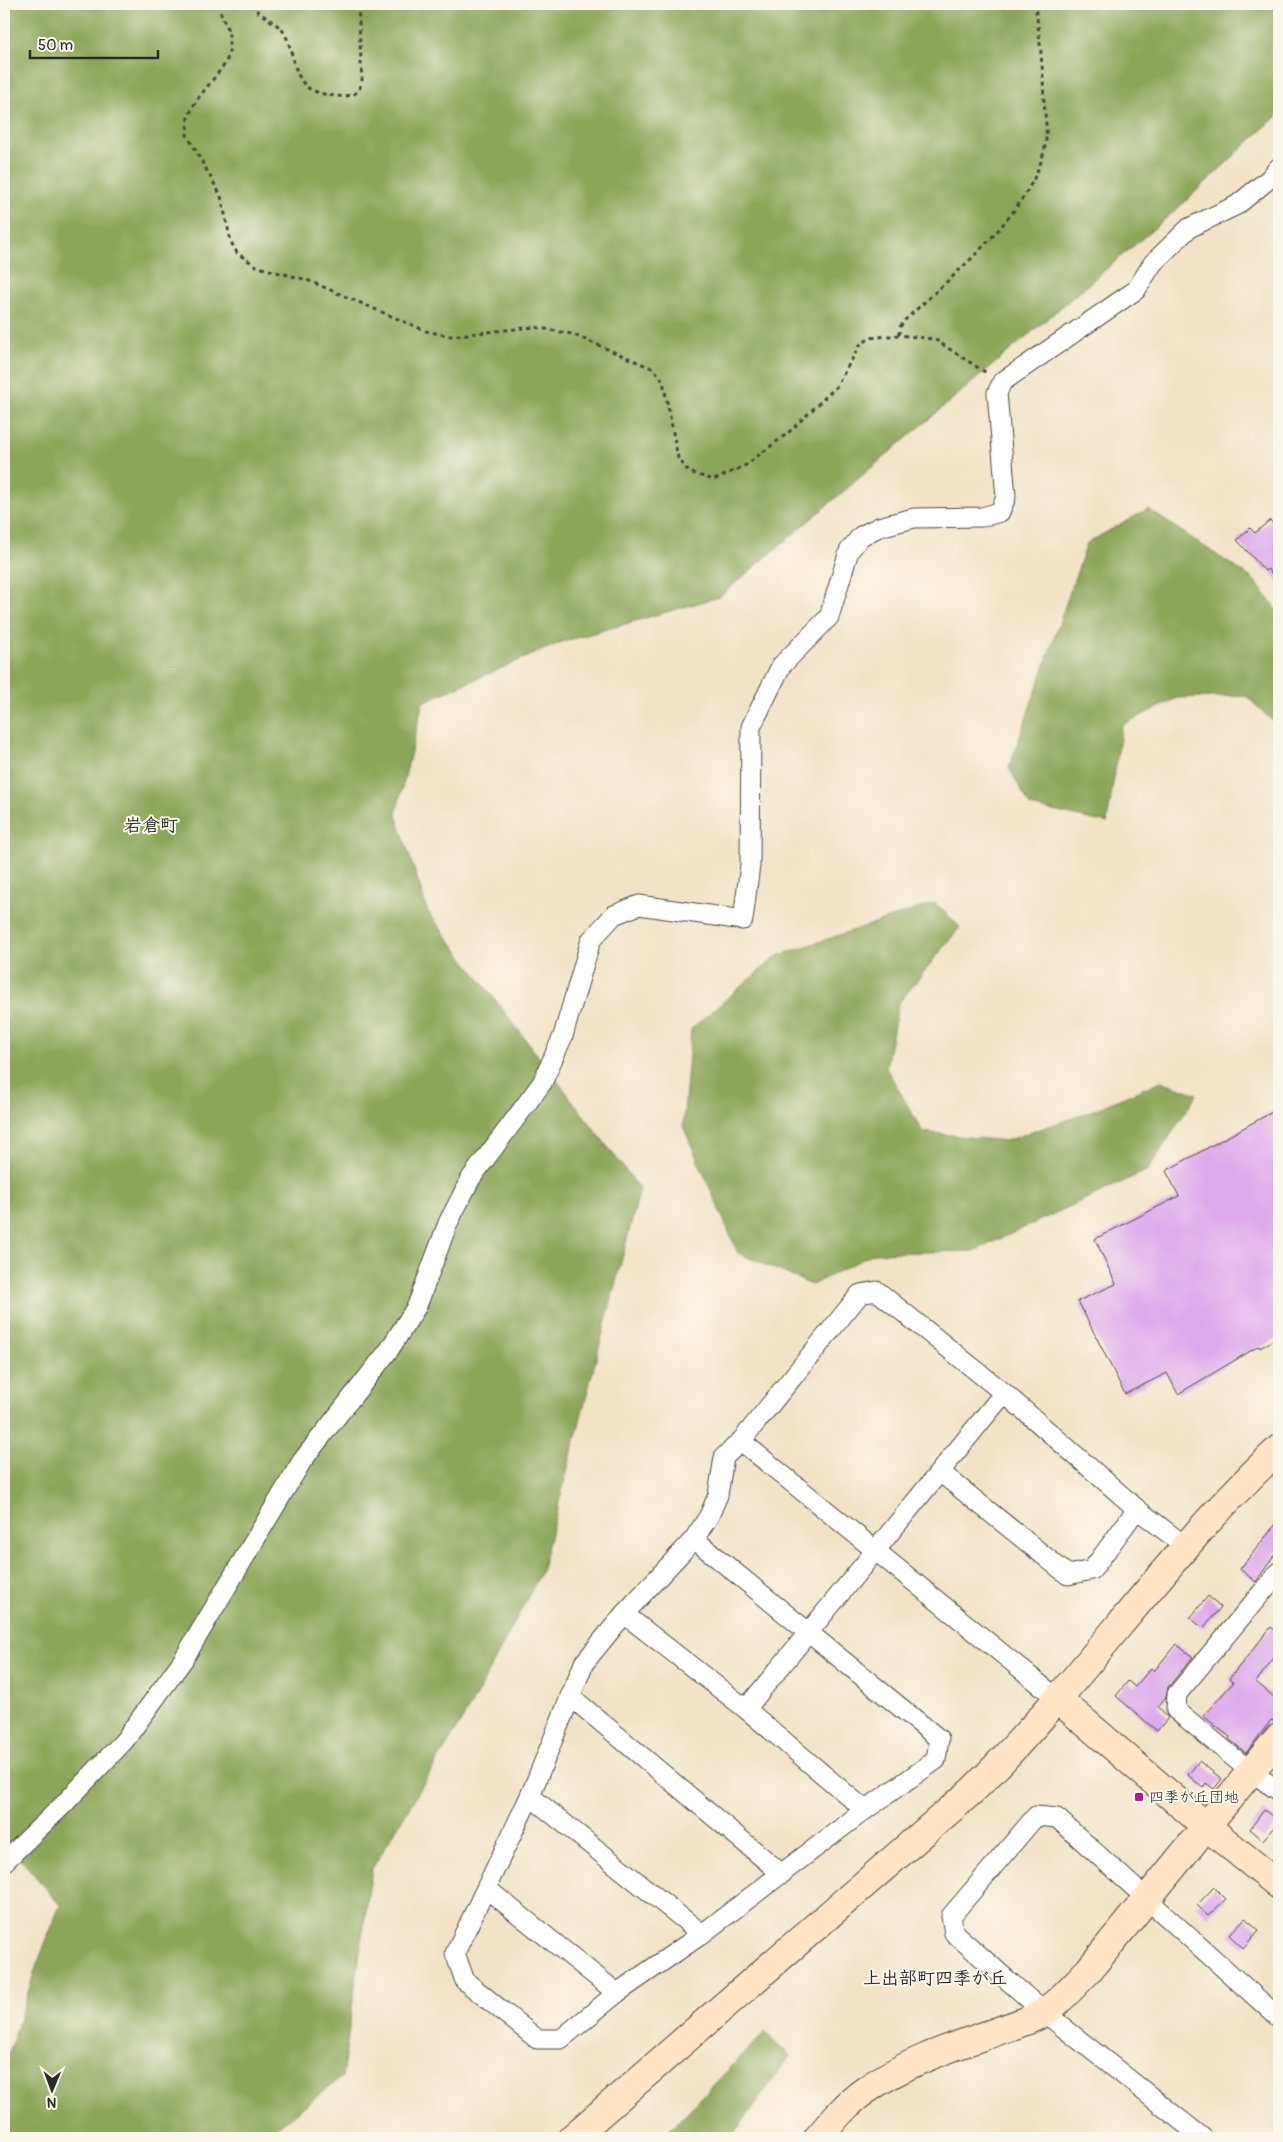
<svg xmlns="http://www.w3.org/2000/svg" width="1283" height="2142" viewBox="0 0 1283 2142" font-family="Pangolin,'Klee One',sans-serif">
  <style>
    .forest { fill: #8ba659; stroke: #5b6842 }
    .building { fill: #dda8ec }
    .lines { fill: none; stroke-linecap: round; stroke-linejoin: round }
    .street-casing { stroke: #494742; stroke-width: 21 }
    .secondary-casing { stroke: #494742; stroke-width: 30 }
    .path { stroke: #494742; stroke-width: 3; stroke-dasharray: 4 4; stroke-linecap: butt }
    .street { stroke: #fff; stroke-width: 19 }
    .secondary { stroke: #ffe4c6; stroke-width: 28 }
    .poi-dot { fill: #b5179e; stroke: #fbf7ec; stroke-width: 2 }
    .labels { text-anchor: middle; stroke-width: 4; stroke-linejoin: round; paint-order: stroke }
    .poi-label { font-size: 15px; fill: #2b2b2b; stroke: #fbf7ec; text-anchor: start }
    .quarter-label { font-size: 18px; font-weight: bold; fill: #2b2b2b; stroke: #fbf7ec }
  </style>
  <rect width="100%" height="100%" fill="#fbf7ec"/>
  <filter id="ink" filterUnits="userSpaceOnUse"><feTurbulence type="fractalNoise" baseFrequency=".02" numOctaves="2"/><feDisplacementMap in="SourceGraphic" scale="10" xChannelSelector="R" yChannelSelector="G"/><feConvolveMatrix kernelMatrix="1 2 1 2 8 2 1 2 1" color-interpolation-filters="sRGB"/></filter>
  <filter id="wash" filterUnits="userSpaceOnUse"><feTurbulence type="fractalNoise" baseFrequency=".0096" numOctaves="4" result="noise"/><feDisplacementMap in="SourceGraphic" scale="20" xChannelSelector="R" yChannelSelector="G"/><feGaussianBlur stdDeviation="1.12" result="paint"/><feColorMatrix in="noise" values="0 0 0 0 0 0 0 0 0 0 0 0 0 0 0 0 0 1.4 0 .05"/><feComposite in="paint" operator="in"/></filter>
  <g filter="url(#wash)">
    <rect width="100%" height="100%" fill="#f2e3c7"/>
    <g class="forest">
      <polygon points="4,4 1279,4 1279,114 1177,209 719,597 562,642 423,702 396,814 428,912 640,1189 541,1572 473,1702 372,1869 342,2077 263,2138 4,2138 4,2069 35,1970 60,1905 4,1840"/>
      <polygon points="1148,509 1253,579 1279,612 1279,727 1246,696 1177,698 1122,725 1107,823 1030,806 1009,768 1087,543"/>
      <polygon points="935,903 960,927 898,1004 886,1068 923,1132 1005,1141 1087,1113 1161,1081 1197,1094 1148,1170 974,1251 874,1253 812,1285 738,1253 683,1126 691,1029 777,956"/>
      <polygon points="765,2032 790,2056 731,2138 662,2138"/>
    </g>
    <g id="blocks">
      <g class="building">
        <polygon points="1270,520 1279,531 1279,583 1268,569 1265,571 1237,540 1250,528 1255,533"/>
        <polygon points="1272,1112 1279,1126 1279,1337 1260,1348 1259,1346 1178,1394 1167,1373 1125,1394 1078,1301 1116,1284 1095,1239 1179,1196 1166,1171"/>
        <polygon points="1279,1520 1279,1548 1256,1582 1240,1569"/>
        <polygon points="1208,1596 1221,1607 1203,1628 1190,1618"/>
        <polygon points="1271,1627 1279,1633 1279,1651 1256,1682 1279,1701 1279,1722 1271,1720 1246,1753 1229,1739 1230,1737 1203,1716 1233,1683 1229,1679"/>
        <polygon points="1176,1644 1193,1657 1168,1687 1166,1697 1158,1706 1168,1718 1157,1731 1116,1696 1128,1681 1135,1687 1151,1668 1154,1671"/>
        <polygon points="1199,1761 1222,1779 1214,1789 1206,1783 1203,1788 1188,1775"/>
        <polygon points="1264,1810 1279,1821 1263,1840 1250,1829"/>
        <polygon points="1214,1887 1226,1899 1208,1916 1197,1905"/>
        <polygon points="1245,1918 1259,1930 1243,1948 1229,1935"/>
      </g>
    </g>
  </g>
  <g filter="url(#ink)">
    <use href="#blocks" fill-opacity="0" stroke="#494742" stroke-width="1"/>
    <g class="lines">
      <defs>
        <g id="street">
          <polyline points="741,1441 1059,1700"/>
          <polyline points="940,1472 1068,1575 1092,1570 1137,1509"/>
          <polyline points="694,1539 939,1739 936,1760 865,1810 702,1934 617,1993 561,2039 537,2039 465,1981 455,1953 530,1796 584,1663 624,1614 694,1539 709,1516 718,1495 724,1457 741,1441 860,1294 877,1291 1004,1393 1137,1509 1185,1546"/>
          <polyline points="1279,1572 1177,1694 1176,1710 1250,1771 1279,1791"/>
          <polyline points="624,1614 746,1709 865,1810"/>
          <polyline points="570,1696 782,1874"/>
          <polyline points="746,1709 1004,1393"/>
          <polyline points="530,1796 702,1934"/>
          <polyline points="4,1862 64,1804 124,1741 183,1660 302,1461 389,1350 417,1306 448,1223 471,1178 542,1083 563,1036 591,940 614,915 639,905 743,920 750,865 751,727 781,666 829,617 849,551 861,536 879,527 914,518 982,517 1000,512 1006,497 997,393 1002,382 1136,290 1153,263 1189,228 1237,205 1269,179 1279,167"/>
          <polyline points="487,1889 617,1993"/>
          <polyline points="1203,2138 1045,2013 954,1933 951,1916 1036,1816 1057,1818 1279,2018"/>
        </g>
        <g id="secondary">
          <polyline points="1059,1700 1206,1826 1279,1885"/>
          <path d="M572 2138 973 1790C1082 1683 1167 1553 1279 1449"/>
          <path d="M818 2138C832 2121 847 2103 866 2090 914 2056 976 2040 1031 2019 1054 2009 1070 1989 1088 1971L1279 1737"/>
        </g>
      </defs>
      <use href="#street" class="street-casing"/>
      <use href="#secondary" class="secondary-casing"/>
      <g class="path">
        <polyline points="217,4 229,33 229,55 225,64 196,101 188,117 187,135 221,196 231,242 237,253 258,267 307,280 426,331 450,336 534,327 572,334 654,369 663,381 678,458 689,472 714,480 746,465 788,433 836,387 860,345 870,338 899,335 934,339 988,374"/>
        <path d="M251 4C259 16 274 20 283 31 293 45 292 74 307 87 317 95 349 101 358 91 360 89 361 83 362 80L358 4"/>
        <path d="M899 335 900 327 905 320C953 275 1038 208 1046 140 1047 128 1045 114 1044 102 1043 69 1040 37 1035 4"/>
      </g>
      <use href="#street" class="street"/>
      <use href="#secondary" class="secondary"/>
    </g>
  </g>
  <rect class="poi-dot" x="1134" y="1792" width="10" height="10" rx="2.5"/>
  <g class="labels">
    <g class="poi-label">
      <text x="1149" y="1802">四季が丘団地</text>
    </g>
    <g class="quarter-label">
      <text x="151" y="831">岩倉町</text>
      <text x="935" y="1984">上出部町四季が丘</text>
    </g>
  </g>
  <rect width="1283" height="2142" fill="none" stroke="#fbf7ec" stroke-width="20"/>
  <g transform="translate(52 2090) rotate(181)" stroke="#fbf7ec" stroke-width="4" paint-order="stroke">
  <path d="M0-4L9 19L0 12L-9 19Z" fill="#2b2b2b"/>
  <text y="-8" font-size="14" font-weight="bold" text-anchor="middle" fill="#2b2b2b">N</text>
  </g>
  <path d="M30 50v8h128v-8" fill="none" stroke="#2b2b2b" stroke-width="2.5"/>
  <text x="38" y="50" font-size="15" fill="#2b2b2b" stroke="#fbf7ec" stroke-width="4" paint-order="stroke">50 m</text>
</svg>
